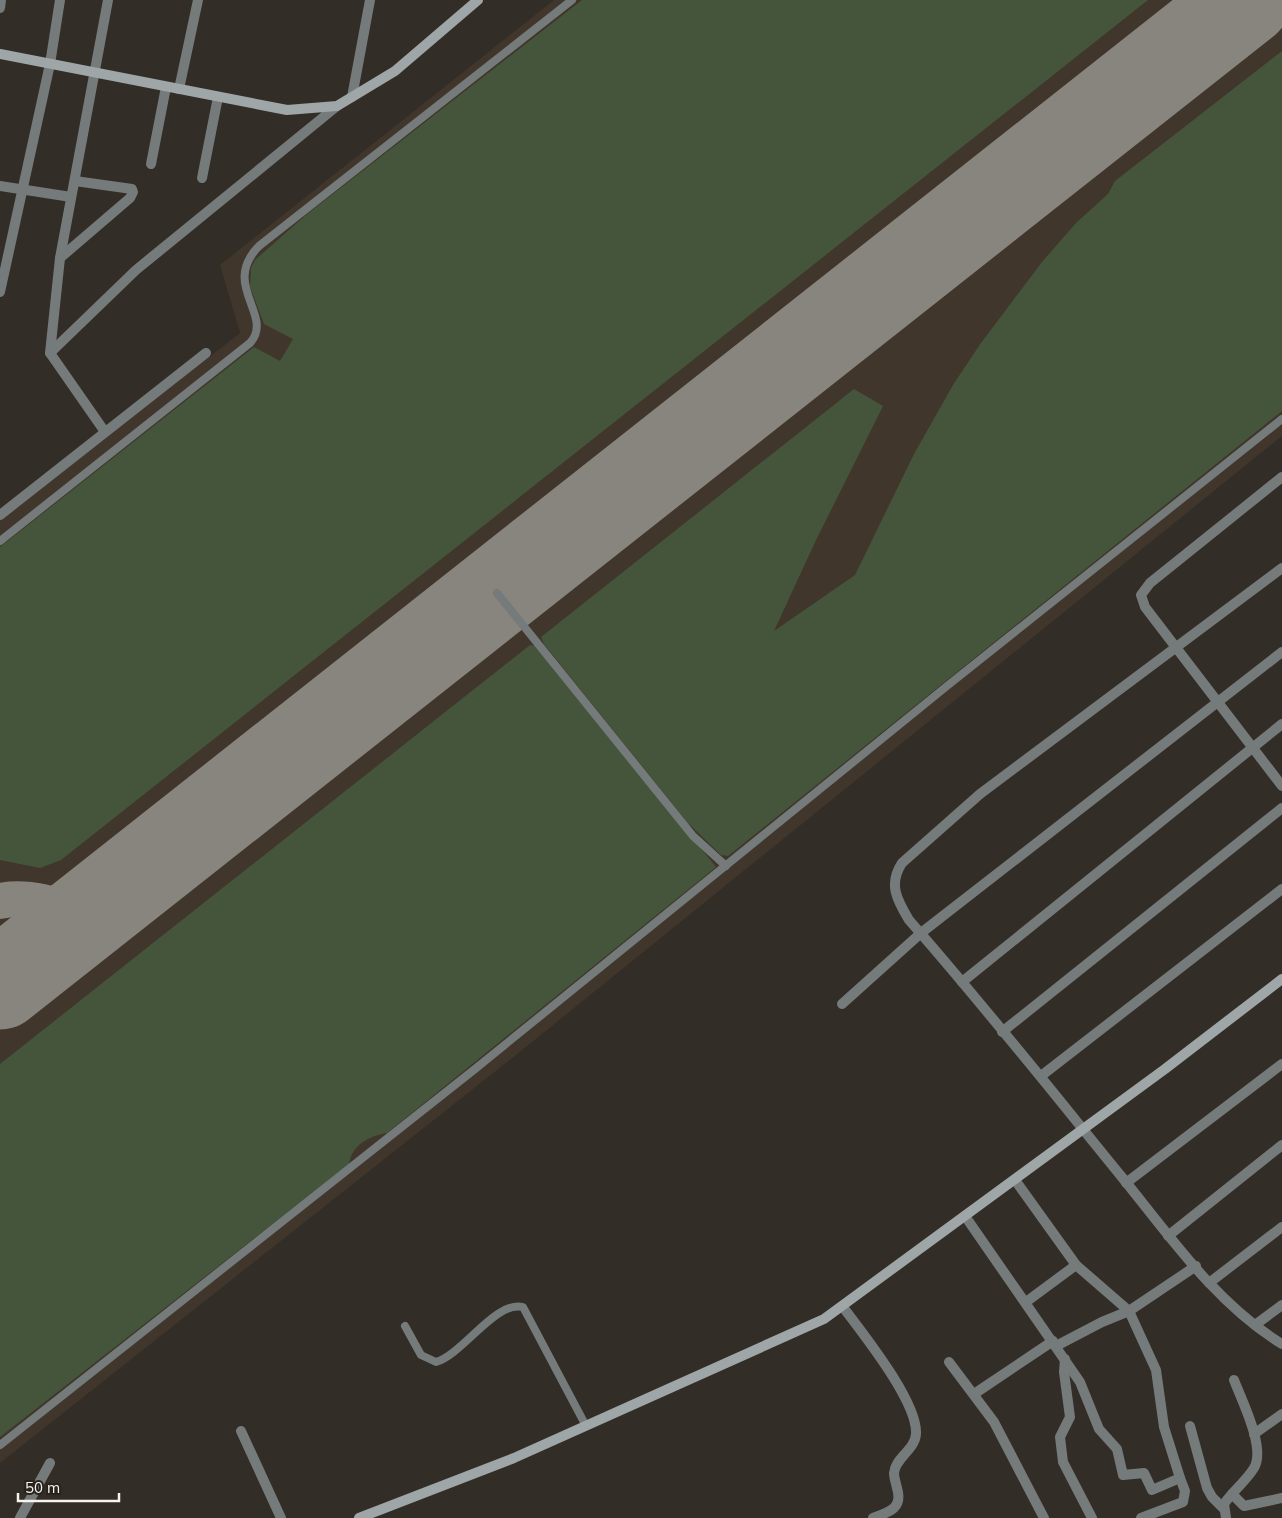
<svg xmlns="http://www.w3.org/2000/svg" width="1282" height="1518" viewBox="0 0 1282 1518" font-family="Mulish,sans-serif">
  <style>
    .built { fill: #40362b }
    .green { fill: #45553c }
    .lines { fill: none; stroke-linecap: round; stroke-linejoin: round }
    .taxiway { stroke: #88847e; stroke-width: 36 }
    .runway { stroke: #88847e; stroke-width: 91 }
    .lane { stroke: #757a7b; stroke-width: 8 }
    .street { stroke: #757a7b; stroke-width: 10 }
    .secondary { stroke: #9ea6a7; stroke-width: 10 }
  </style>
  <rect width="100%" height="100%" fill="#322d26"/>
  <polygon class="built" points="554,0 1282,0 1282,436 516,1055 0,1463 0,521 240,333 220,265"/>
  <g class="green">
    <polygon points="582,0 1148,0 61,860 40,868 0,860 0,547 254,347 280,361 293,339 264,324 250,287 251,268 255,260 306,215"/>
    <polygon points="1282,51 1282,411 728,856 721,855 687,822 544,644 541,637 854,389 883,406 817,538 774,631 855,575 914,454 953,385 981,343 1042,262 1076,223 1108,194 1115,181"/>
    <path d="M530 645 537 646 716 867 387 1133C370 1136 352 1144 349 1164L0 1437V1064Z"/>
  </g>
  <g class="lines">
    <g class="taxiway">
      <path d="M0 901C14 898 33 899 47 903 61 908 73 917 88 914"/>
      <path d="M0 1001C32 1001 46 965 62 943 70 932 78 923 88 914"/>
    </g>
    <polyline class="runway" points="0,984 1246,0"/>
    <g class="lane">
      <path d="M0 541 250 343C275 315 220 286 259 246L572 0"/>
      <polyline points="497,593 693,836 726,866"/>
      <path d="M405 1326 421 1355 436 1362C463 1354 496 1300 523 1307L586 1426"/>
      <polyline points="0,1445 475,1069 947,686 1282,419"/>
    </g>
    <g class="street">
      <polyline points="0,8 1,0"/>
      <polyline points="179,89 198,0"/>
      <polyline points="352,97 370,0"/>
      <polyline points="151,164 166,87"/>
      <polyline points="202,178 218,97"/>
      <polyline points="0,186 71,197"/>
      <polyline points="60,258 130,198 133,192 132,189 75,181"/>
      <polyline points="0,292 50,64 60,0"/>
      <polyline points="50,353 136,270 337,106"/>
      <polyline points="105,432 50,353 60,258 108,0"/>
      <polyline points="1282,477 1150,583 1141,595 1145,607 1282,786"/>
      <polyline points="0,515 206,353"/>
      <path d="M1282 568 980 794 902 863C888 884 897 900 909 920 982 1003 1051 1090 1121 1176 1169 1235 1216 1304 1282 1344"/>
      <polyline points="962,982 1282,724"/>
      <polyline points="842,1004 921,933 1282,652"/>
      <polyline points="1002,1032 1282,808"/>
      <polyline points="1041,1076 1282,889"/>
      <polyline points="1126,1183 1282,1064"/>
      <polyline points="965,1216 1080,1382 1099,1429 1117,1449 1123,1475 1144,1473 1152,1490 1180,1478 1164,1427 1156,1370 1129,1311 1076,1265 1015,1180"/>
      <polyline points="1168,1236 1282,1145"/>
      <polyline points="1209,1283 1282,1227"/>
      <polyline points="1026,1302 1076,1265"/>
      <path d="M843 1307C863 1334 918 1402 916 1434 915 1450 895 1458 894 1473 894 1478 896 1483 897 1488 903 1508 890 1512 873 1518"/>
      <polyline points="1255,1325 1282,1305"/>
      <polyline points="1056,1346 1102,1322 1129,1311 1196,1266"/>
      <polyline points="1065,1359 1064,1372 1070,1417 1060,1437 1063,1462 1092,1518"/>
      <polyline points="949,1362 994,1422 1044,1518"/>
      <polyline points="974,1394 1053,1341"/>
      <polyline points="1190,1426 1207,1488 1212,1497 1223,1508"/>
      <polyline points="241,1431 281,1518"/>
      <polyline points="1254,1434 1282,1414"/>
      <polyline points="1232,1494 1244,1506 1282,1498"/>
      <polyline points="20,1518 50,1463"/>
      <polyline points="1141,1518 1183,1502 1185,1491 1180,1478"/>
      <path d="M1226 1518 1224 1504C1233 1491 1246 1481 1254 1468 1266 1448 1242 1401 1234 1380"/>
    </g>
    <g class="secondary">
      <polyline points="0,54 287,110 337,106 395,71 478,0"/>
      <polyline points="359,1518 514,1458 824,1319 1165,1069 1282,979"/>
    </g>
  </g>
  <path d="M18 1493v8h101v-8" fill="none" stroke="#f7f4ef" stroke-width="2.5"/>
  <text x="25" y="1493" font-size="15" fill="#f7f4ef" stroke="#28231c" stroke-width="4" paint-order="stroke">50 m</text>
</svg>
